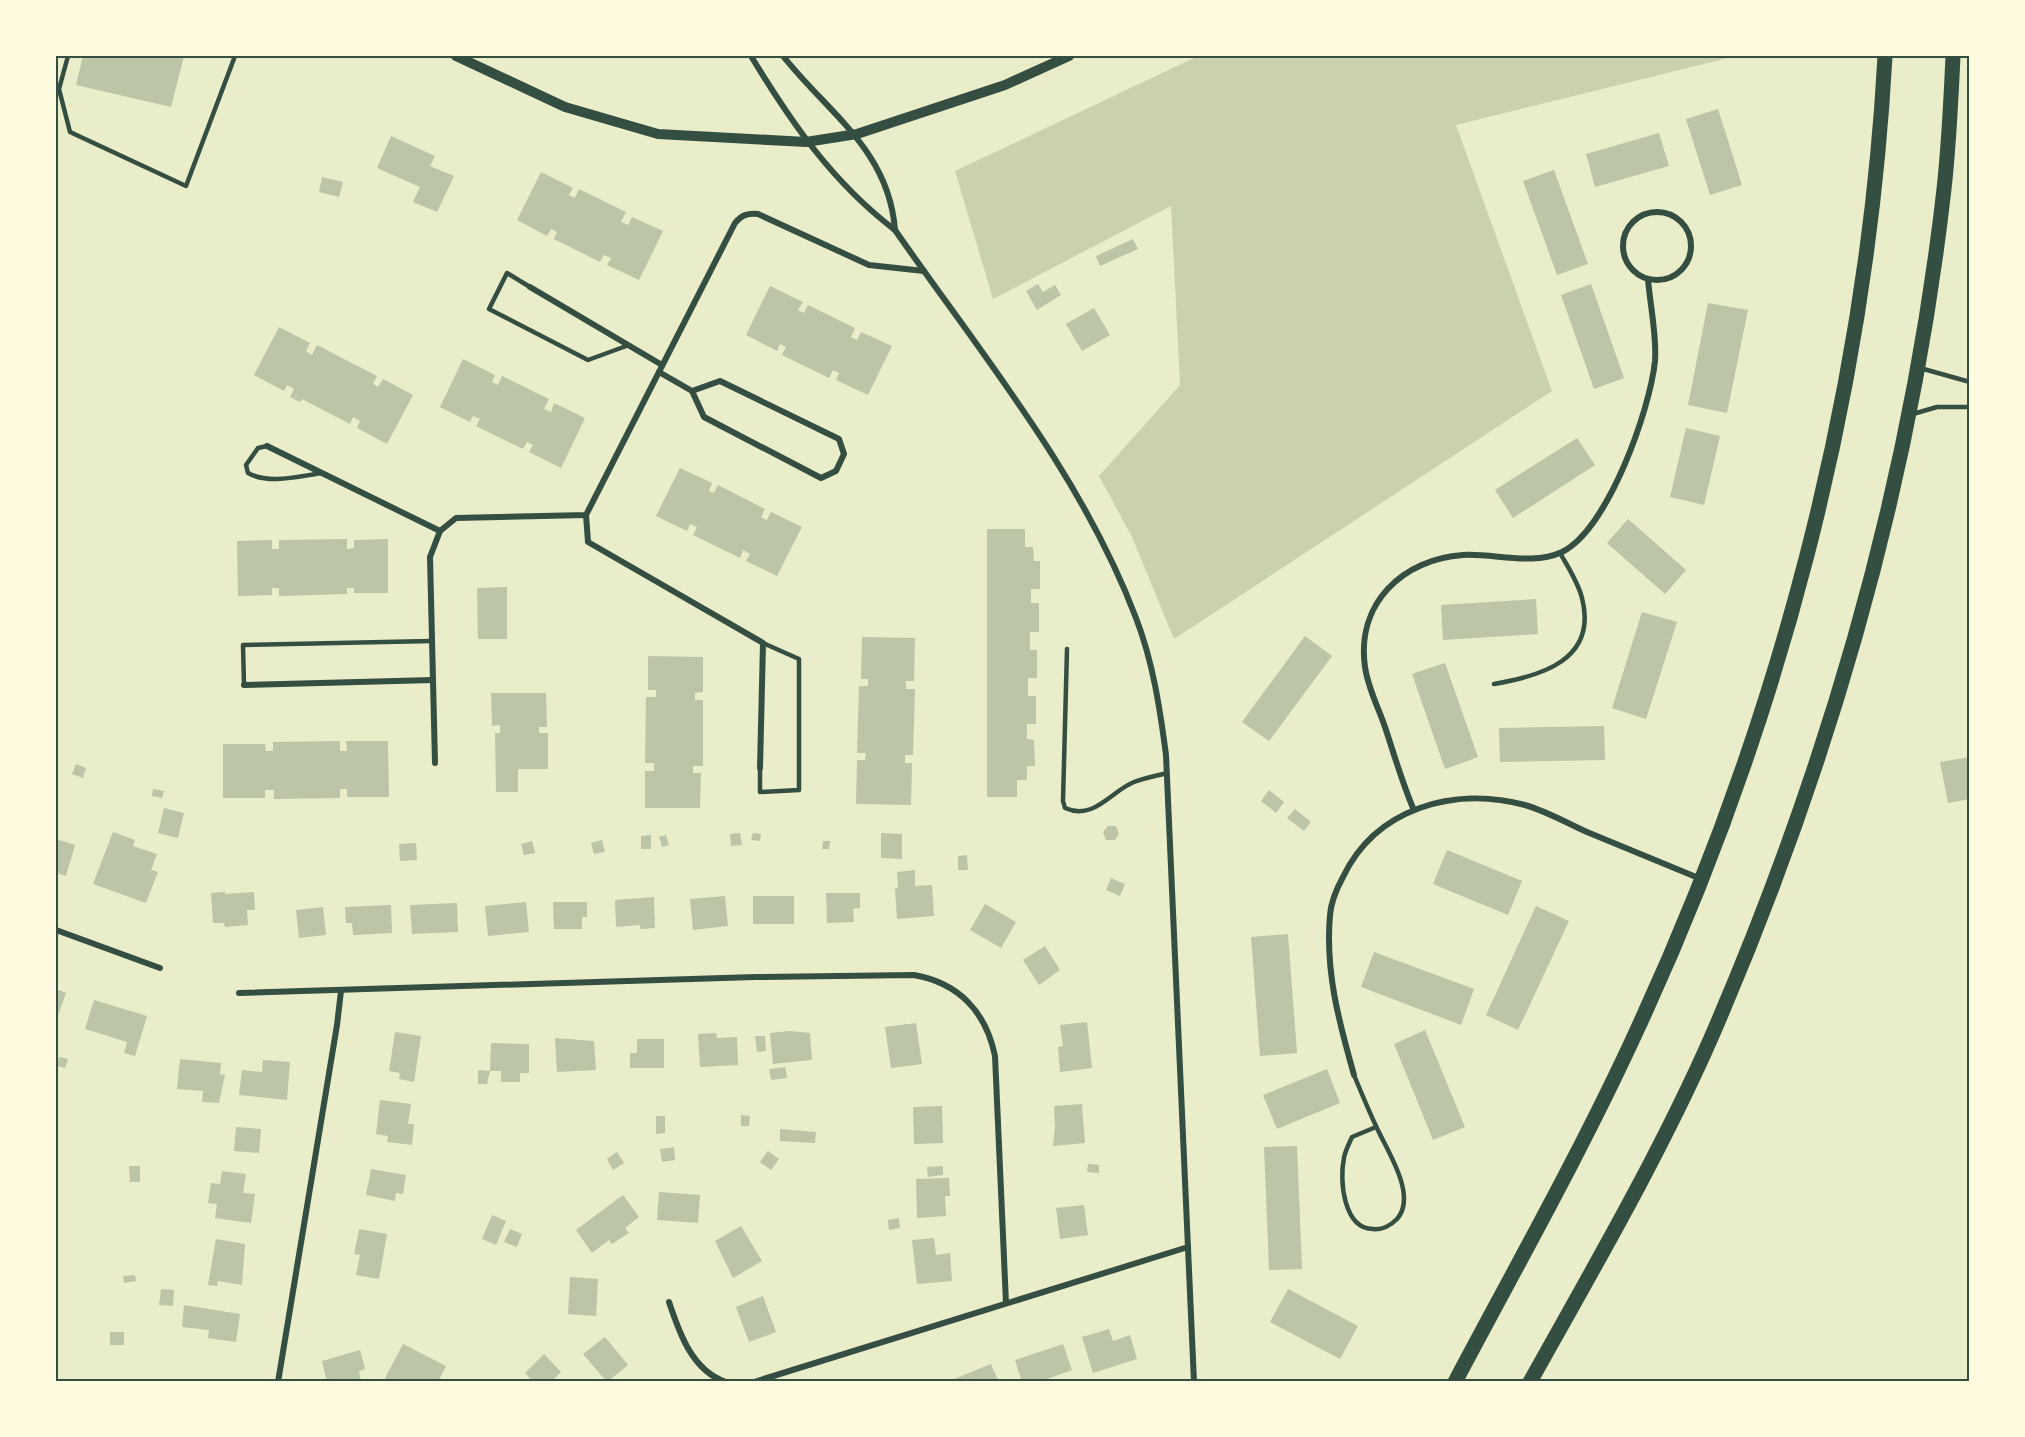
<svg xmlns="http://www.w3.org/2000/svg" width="2025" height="1437" viewBox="0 0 2025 1437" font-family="'PT Serif',serif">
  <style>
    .green { fill: #cad2ad }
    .building { fill: #bcc5a7 }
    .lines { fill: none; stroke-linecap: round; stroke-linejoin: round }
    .service { stroke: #344e41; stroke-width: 4.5 }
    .minor { stroke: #344e41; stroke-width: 6 }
    .tertiary { stroke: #344e41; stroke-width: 10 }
    .primary { stroke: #344e41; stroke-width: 15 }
    .neatline { fill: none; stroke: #344e41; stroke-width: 2 }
  </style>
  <rect width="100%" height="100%" fill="#e9edc9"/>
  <polygon class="green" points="1198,56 1736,56 1456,125 1552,391 1174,639 1132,537 1099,476 1180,385 1171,206 993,299 955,171"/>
  <g class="building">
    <polygon points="83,56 184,56 171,107 76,85"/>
    <polygon points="1718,109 1742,185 1710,195 1686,119"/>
    <polygon points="1659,133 1669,166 1595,187 1586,154"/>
    <polygon points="391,136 435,156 430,166 454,176 437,212 413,202 420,187 377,168"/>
    <polygon points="1554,170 1588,264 1557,275 1523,181"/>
    <polygon points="541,172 573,188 569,195 575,198 579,189 626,212 621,222 628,225 632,217 663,231 639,280 607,265 611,258 604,255 600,262 554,239 557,232 551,229 547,236 517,220"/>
    <polygon points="322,177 343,182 339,197 319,192"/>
    <polygon points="1133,239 1138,249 1100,266 1096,256"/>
    <polygon points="1038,284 1043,292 1055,285 1061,295 1037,310 1026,291"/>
    <polygon points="1591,284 1624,378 1594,389 1561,295"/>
    <polygon points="770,286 803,302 798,310 804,313 808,305 855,328 851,337 857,340 861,332 892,346 868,395 836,380 839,373 833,370 829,378 782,355 786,347 780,344 777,351 746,335"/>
    <polygon points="1708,303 1748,310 1727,413 1688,405"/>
    <polygon points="1094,308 1110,335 1082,351 1066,324"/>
    <polygon points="279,327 310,343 306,351 312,355 317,345 377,376 373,384 378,387 383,379 413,395 387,444 357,428 360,421 353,417 350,424 302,399 300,402 290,397 294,389 287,385 284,391 254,375"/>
    <polygon points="463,359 495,375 492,382 498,385 502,376 549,399 544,409 551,412 554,403 585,418 561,468 529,452 533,445 527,442 523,449 476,426 480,419 473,416 470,422 440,407"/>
    <polygon points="1686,428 1720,436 1704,505 1670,497"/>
    <polygon points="1577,438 1595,465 1513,518 1495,490"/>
    <polygon points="680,468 712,483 709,491 714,493 718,485 765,509 761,517 767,520 771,512 802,527 777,576 746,561 750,554 743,550 740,558 693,535 697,527 690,524 687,531 656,516"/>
    <polygon points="1628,519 1686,570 1665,594 1607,543"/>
    <polygon points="987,529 1025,529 1025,547 1033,547 1034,561 1040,561 1040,589 1031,589 1031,603 1039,603 1039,632 1030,632 1030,650 1037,650 1037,678 1028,678 1028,696 1036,696 1036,724 1027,724 1027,739 1034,740 1035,766 1027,766 1027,780 1017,780 1017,797 987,797"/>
    <polygon points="347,539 347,549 354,548 354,540 388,539 388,593 354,593 354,588 347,588 347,594 279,596 279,588 272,588 272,595 238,596 237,541 272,540 272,549 279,549 279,540"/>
    <polygon points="507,587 507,639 478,639 477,588"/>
    <polygon points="1536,599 1538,634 1443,640 1441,605"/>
    <polygon points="1642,612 1677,622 1646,719 1612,708"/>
    <polygon points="1305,636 1332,656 1269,741 1242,722"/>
    <polygon points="862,637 915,638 914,681 906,681 906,689 915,689 913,755 905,755 905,763 912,763 911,805 856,804 857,760 865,760 866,753 857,753 859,686 868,686 868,679 861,679"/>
    <polygon points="648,656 703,657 703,692 695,693 695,700 703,700 703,766 693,766 693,773 701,773 700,808 645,808 645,771 654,771 654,763 645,763 646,697 656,697 656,690 648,690"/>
    <polygon points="1445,663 1478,757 1445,769 1412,674"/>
    <polygon points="491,693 546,693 547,727 539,727 539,733 548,733 548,769 518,769 518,792 496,792 495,733 500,733 500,725 492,726"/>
    <polygon points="1604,726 1605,760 1500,762 1499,728"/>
    <polygon points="340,741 340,751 347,751 346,741 388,741 389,797 347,797 347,789 340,789 340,798 274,799 274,790 265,790 265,798 223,798 223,744 265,744 266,751 273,751 273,742"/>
    <polygon points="1970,757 1970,799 1948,803 1940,762"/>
    <polygon points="76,764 86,768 83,778 72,774"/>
    <polygon points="153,789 164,791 162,798 152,796"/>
    <polygon points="1269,790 1284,802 1276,813 1261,801"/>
    <polygon points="164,808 184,813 178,838 158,833"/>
    <polygon points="1295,809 1311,822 1304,831 1287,818"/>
    <polygon points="1108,826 1116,826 1119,834 1115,840 1106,840 1103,832"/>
    <polygon points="113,832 135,840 133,846 157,854 151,870 158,872 146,903 93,884"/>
    <polygon points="740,833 742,845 731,846 730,834"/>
    <polygon points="753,833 761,834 760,841 751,840"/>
    <polygon points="881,833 902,834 902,859 881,858"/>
    <polygon points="651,835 651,849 641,849 641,836"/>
    <polygon points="666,835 669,845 662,847 659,837"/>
    <polygon points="56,839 75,845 66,876 56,873"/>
    <polygon points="602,840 605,852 594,854 591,843"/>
    <polygon points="532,841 535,853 524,855 521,844"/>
    <polygon points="823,841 830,841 829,849 822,849"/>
    <polygon points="416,843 417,860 400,861 399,844"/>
    <polygon points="1447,850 1522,881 1508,915 1433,884"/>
    <polygon points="967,855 968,870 958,870 958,856"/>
    <polygon points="915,870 915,886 932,885 934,916 897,919 895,888 898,888 897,872"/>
    <polygon points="1111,878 1125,884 1120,896 1106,890"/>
    <polygon points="225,892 225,894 254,892 255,910 247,910 248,925 225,927 224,923 213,923 211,893"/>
    <polygon points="826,893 860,893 860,908 853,909 854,922 827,923"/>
    <polygon points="725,896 728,926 693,930 690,899"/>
    <rect x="753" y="896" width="41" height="28"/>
    <polygon points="654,897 655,928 640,929 640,925 616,927 615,900"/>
    <polygon points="526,902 529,932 488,936 485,906"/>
    <polygon points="553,902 587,902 587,917 582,917 582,929 554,929"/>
    <polygon points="457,903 458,932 412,934 410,905"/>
    <polygon points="985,904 1016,922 1001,948 970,930"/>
    <polygon points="391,905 392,933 353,935 352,923 346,923 345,907"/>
    <polygon points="1536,906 1569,921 1518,1030 1486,1015"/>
    <polygon points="323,907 326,935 299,938 296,910"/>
    <polygon points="1288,934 1297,1053 1260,1056 1251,937"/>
    <polygon points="1045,946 1060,970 1039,985 1023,960"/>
    <polygon points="1374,952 1474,989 1461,1025 1361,987"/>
    <polygon points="56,989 66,993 56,1021"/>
    <polygon points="94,1000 147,1016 135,1056 124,1053 127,1042 85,1029"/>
    <polygon points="1087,1022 1092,1068 1060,1072 1058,1047 1063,1046 1060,1025"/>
    <polygon points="916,1023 922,1064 891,1068 885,1027"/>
    <polygon points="1425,1030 1465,1127 1433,1140 1394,1044"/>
    <polygon points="790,1031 810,1033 812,1060 773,1064 770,1033"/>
    <polygon points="395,1032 421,1036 414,1082 399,1079 400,1073 389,1071"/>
    <polygon points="716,1033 717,1038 737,1037 738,1065 700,1067 698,1034"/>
    <polygon points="755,1036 765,1036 766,1051 757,1052"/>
    <polygon points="555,1038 594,1041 596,1070 557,1072"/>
    <polygon points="637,1039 664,1039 664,1068 630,1068 630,1053 637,1053"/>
    <polygon points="491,1043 529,1044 529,1073 520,1073 520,1082 501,1082 501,1071 490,1071 487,1084 478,1084 478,1070 490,1071"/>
    <polygon points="59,1057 68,1059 65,1068 57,1066"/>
    <polygon points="180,1059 221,1063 220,1074 225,1075 219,1103 202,1102 203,1091 177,1089"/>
    <polygon points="263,1060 290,1062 287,1100 239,1095 242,1070 262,1072"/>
    <polygon points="785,1067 787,1078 771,1080 769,1069"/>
    <polygon points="1327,1069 1340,1103 1277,1129 1263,1095"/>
    <polygon points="380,1100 411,1104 408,1124 414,1124 412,1145 387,1142 388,1136 376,1134"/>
    <polygon points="1082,1104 1085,1143 1053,1146 1055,1127 1054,1106"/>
    <polygon points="942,1106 943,1143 914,1144 913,1107"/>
    <polygon points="741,1115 750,1116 749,1126 741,1126"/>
    <polygon points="656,1116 665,1116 665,1133 656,1134"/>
    <polygon points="236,1127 261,1129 259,1153 234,1151"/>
    <polygon points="780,1129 816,1132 815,1143 780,1141"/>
    <polygon points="1297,1146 1302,1269 1269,1270 1264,1147"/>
    <polygon points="674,1147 675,1160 662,1162 660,1149"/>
    <polygon points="768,1151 779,1159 771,1170 760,1162"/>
    <polygon points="617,1152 624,1163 613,1170 607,1159"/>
    <polygon points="1088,1164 1099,1165 1099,1173 1087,1172"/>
    <polygon points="129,1166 140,1166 140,1182 130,1182"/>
    <polygon points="943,1166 943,1175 928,1177 927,1167"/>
    <polygon points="371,1169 406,1175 403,1194 396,1193 395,1201 366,1195"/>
    <polygon points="222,1171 246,1174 243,1193 255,1194 251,1223 215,1218 217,1204 208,1203 211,1183 220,1184"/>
    <polygon points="949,1178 950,1196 945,1196 946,1216 917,1218 916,1179"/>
    <polygon points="659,1192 700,1195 698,1223 657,1220"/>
    <polygon points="623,1195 639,1217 625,1228 629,1233 612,1244 609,1240 592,1253 576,1230"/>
    <polygon points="1084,1205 1088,1235 1060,1239 1056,1208"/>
    <polygon points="492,1215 506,1221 496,1245 482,1239"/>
    <polygon points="899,1218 900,1228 889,1230 888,1220"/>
    <polygon points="741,1226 762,1261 733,1278 715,1241"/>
    <polygon points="359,1229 387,1234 379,1279 356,1275 360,1255 354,1254"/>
    <polygon points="510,1229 522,1234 517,1247 504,1242"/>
    <polygon points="934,1238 936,1255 950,1253 952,1281 917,1284 912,1240"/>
    <polygon points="216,1239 245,1244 242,1285 218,1281 217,1286 208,1285"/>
    <polygon points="135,1275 136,1281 124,1283 123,1276"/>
    <polygon points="570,1277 598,1279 596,1316 568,1314"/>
    <polygon points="161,1289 174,1290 173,1306 159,1305"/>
    <polygon points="1288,1289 1358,1326 1340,1359 1270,1322"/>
    <polygon points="763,1296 776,1332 749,1342 736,1307"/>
    <polygon points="184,1305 240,1314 236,1342 208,1338 209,1330 182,1327"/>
    <polygon points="1109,1329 1113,1341 1130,1335 1137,1359 1093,1373 1082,1337"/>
    <rect x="110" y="1332" width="14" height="13"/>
    <polygon points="605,1337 628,1365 607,1382 583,1354"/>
    <polygon points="403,1344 446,1366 438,1382 421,1382 415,1379 414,1382 392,1382 385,1378"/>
    <polygon points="1063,1344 1072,1370 1039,1382 1022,1382 1015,1360"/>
    <polygon points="360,1350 365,1369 359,1371 361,1382 327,1382 322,1361"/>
    <polygon points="544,1354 561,1372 551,1382 533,1382 525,1373"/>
    <polygon points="991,1364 999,1382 949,1382 949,1381"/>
  </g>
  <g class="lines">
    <g class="service">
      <polyline points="68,56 59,89 70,132 186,186 235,56"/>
      <polyline points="530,287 507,273 489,309 588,360 629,345"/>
      <polyline points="1920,368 1970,382"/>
      <polyline points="1913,414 1937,407 1970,407"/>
      <path d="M267 446 258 448 246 465 248 473C269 485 300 476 322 473"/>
      <path d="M1067 649 1063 801 1065 808C1094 821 1111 791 1134 782 1144 778 1156 776 1167 773"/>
      <path d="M1494 684C1541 676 1598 660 1582 598 1578 582 1568 567 1560 553"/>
      <polyline points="244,685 243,645 432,641"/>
      <polyline points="760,768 760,792 799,790 799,659 763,643"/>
      <path d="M1354 1075C1361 1092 1368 1109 1376 1126 1386 1149 1418 1195 1397 1219 1390 1226 1383 1230 1373 1229 1344 1229 1339 1181 1344 1158 1345 1151 1349 1144 1352 1137L1376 1127"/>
    </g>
    <g class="minor">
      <path d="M751 56C791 122 832 182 895 230 981 354 1082 475 1136 618 1153 662 1160 709 1166 755L1194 1382"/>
      <path d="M783 56C828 113 889 150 895 230"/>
      <circle cx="1657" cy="246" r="34"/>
      <polyline points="530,287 662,365"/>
      <polyline points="659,372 692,391 704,417 821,478 836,471 844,454 839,439 720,381 692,391"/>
      <polyline points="267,446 440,531"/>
      <polyline points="586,515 588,542 763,643 760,768"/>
      <polyline points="244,685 433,680"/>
      <path d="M435 763 430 557 440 531 456 518 586 515 735 223C742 215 747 213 758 214L869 265 924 271"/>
      <path d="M1413 808C1402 782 1394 754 1385 727 1378 707 1368 688 1365 667 1356 603 1403 559 1463 555 1494 553 1532 566 1562 552 1608 529 1650 410 1655 361 1657 335 1650 305 1648 279"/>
      <polyline points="56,930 160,968"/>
      <path d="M239 993 755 977 914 975C959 983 986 1012 995 1056L1006 1303"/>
      <path d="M1354 1075C1339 1022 1325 971 1330 915 1331 902 1337 888 1343 877 1376 808 1454 786 1525 805 1546 811 1567 823 1587 832 1625 848 1663 863 1701 879"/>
      <path d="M669 1302C679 1332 692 1371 726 1382"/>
      <polyline points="278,1382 337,1025 341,991"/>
      <polyline points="754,1382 1188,1247"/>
    </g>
    <polyline class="tertiary" points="456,56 565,107 658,134 806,142 857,134 1005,85 1069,56"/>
    <g class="primary">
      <path d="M1455 1382C1517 1265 1582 1150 1637 1030 1778 726 1867 391 1885 56"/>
      <path d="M1530 1382C1593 1269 1659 1156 1711 1038 1828 768 1911 482 1944 189 1949 145 1951 100 1953 56"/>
    </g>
  </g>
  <rect width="2025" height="1437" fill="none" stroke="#fefae0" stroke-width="114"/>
  <rect x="57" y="57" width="1911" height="1323" class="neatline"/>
</svg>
